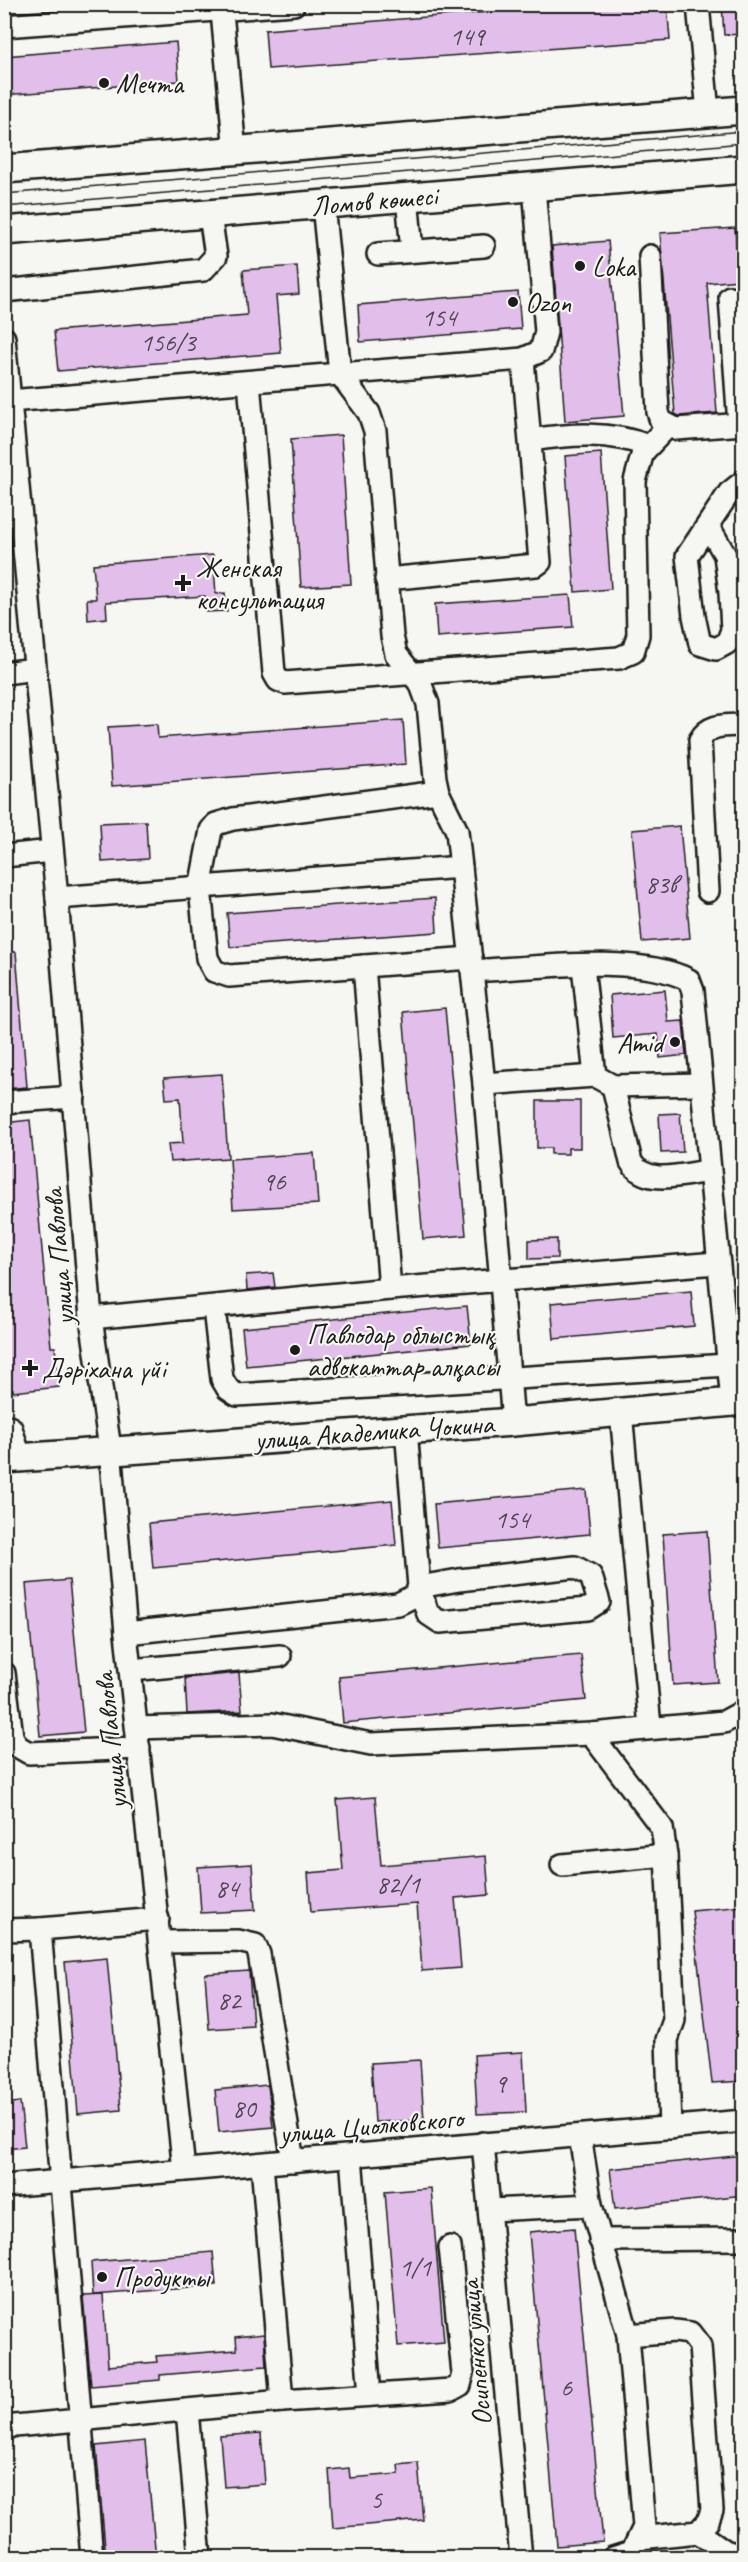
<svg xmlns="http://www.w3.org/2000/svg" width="748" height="2562" viewBox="0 0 748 2562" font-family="Caveat,sans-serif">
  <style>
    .building { fill: #e2bfeb; stroke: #1c1c1c; stroke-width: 1.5 }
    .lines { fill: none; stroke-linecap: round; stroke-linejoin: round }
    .minor-casing { stroke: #1c1c1c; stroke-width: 26 }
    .major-casing { stroke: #1c1c1c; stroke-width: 32 }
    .minor { stroke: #f6f6f2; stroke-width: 21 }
    .major { stroke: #f6f6f2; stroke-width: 27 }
    .tram { stroke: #1c1c1c; stroke-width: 1.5 }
    .poi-dot { fill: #1c1c1c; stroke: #f6f6f2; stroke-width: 2 }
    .labels { text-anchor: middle; stroke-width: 4.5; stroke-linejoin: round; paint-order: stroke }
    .number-label { font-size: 26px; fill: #4e4550 }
    .poi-label { font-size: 28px; fill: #1c1c1c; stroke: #f6f6f2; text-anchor: start }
    .street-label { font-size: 28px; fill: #1c1c1c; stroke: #f6f6f2 }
  </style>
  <rect width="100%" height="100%" fill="#f6f6f2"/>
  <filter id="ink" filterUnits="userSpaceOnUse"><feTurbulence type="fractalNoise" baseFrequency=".0167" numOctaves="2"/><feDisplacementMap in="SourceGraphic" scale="12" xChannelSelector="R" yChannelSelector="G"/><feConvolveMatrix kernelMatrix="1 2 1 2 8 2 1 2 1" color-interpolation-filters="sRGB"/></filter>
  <g filter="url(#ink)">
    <g class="building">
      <polygon points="587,4 667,4 670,40 268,69 265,30"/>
      <polygon points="722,4 744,4 744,34 724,35"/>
      <polygon points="176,42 179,81 4,95 4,56"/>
      <polygon points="735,228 739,280 707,283 717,413 679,416 675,414 660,233"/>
      <polygon points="608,241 624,416 565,421 552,246"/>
      <polygon points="297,266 299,294 276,296 281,353 58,371 54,331 247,315 243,270"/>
      <polygon points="518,292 521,329 360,342 358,305"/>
      <polygon points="341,435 351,584 301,587 291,439"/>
      <polygon points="601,453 611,589 575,592 565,456"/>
      <polygon points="213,555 216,594 225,593 227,611 206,612 205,596 106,602 107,618 88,620 87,599 96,599 93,564"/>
      <polygon points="570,595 573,627 437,637 435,604"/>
      <polygon points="403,720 406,764 112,786 108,727 157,724 158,738"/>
      <polygon points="146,821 148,859 102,862 100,823"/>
      <polygon points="680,826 690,938 642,942 632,830"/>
      <polygon points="435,898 437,932 230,947 227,913"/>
      <polygon points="4,952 16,952 27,1087 4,1089"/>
      <polygon points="665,990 668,1022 683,1021 686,1055 660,1058 658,1034 613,1038 610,995"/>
      <polygon points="445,1008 466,1235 423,1239 403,1012"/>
      <polygon points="222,1074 228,1158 170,1162 168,1144 183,1143 180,1098 166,1099 164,1078"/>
      <polygon points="537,1101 580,1101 580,1148 568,1148 568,1154 551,1154 551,1148 537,1148"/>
      <polygon points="680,1113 683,1152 661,1153 659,1114"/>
      <polygon points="30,1120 51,1347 55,1347 59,1387 13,1392 13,1389 4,1390 4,1319 7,1319 4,1289 4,1123"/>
      <polygon points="314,1153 318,1204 233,1209 230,1159"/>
      <polygon points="557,1239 557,1258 529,1259 529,1240"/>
      <polygon points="273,1273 275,1287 247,1290 246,1275"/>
      <polygon points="691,1291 694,1326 554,1339 551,1303"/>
      <polygon points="467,1306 471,1344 246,1366 242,1328"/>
      <polygon points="586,1490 590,1534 438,1548 434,1504"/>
      <polygon points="392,1500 396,1545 153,1568 149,1523"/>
      <polygon points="707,1531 718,1682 673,1685 663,1534"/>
      <polygon points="69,1580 84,1732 40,1736 26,1584"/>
      <polygon points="581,1655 586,1700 343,1723 339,1677"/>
      <polygon points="239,1673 242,1711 187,1714 185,1678"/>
      <polygon points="375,1797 381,1865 486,1856 489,1895 455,1898 461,1968 422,1971 417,1904 311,1912 308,1873 343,1870 337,1800"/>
      <polygon points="252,1864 255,1910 201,1913 198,1867"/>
      <polygon points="744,1906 744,2081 712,2083 692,1911"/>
      <polygon points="107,1958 121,2110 78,2114 65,1962"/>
      <polygon points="249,1971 253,2026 209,2029 205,1974"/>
      <polygon points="523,2052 526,2112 477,2114 474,2055"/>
      <polygon points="420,2060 424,2120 375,2122 371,2063"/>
      <polygon points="268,2085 273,2127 219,2132 215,2090"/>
      <polygon points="20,2102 25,2147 4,2149 4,2104"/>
      <polygon points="744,2155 744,2195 615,2209 610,2169"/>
      <polygon points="431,2188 444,2342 398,2346 385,2192"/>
      <polygon points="574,2228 603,2542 557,2546 529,2232"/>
      <polygon points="213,2252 216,2286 93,2295 91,2262"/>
      <polygon points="103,2295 108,2366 157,2362 156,2356 237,2350 236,2337 264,2334 266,2366 160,2375 160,2380 91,2386 83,2296"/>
      <polygon points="261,2433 265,2484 224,2487 220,2436"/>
      <polygon points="145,2441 156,2558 106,2558 96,2446"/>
      <polygon points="418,2463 423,2520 333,2528 329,2470 349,2468 350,2478 399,2474 398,2465"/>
    </g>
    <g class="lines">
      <defs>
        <g id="minor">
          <polyline points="698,4 708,113"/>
          <polyline points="222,12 235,152"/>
          <polyline points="4,26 294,4"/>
          <polyline points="407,197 412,251"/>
          <polyline points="323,204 340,374 369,413 375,431 392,636 396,654 421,685 428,704 435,778 438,792 457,831 461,867"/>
          <polyline points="378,254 484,246"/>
          <polyline points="650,256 658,412 661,421 676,429 744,424"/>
          <polyline points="4,291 203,270 216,256 210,215"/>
          <polyline points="730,297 739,425"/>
          <polyline points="4,338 57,898 91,1318 110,1449 126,1633 184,2170"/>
          <polyline points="249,382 274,673 278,680 285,683 619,658 633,652 638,635 635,481 643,452 667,427"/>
          <polyline points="9,401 523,359 541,351 546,332 534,187"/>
          <path d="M531 440C571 434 610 431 648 446"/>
          <polyline points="709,527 725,555 730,593 732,630 727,643 716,649 700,644 694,616 687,556 729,493 744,481"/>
          <polyline points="386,579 536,565 540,562 523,359"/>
          <polyline points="4,673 35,669"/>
          <polyline points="438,792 233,819 216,824 211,830 200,888 207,958 214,971 229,976 471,958"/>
          <polyline points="4,856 52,851"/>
          <path d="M708 891 700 740C709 723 726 726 744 725"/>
          <polyline points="57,898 461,867 484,1084 513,1422"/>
          <polyline points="364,966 390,1289"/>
          <path d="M583 966 595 1076 613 1086 631 1162C646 1187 684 1174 709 1171"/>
          <path d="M473 971C531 968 638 953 689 980L693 991 732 1402"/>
          <polyline points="484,1084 595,1076"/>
          <polyline points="613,1086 701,1084"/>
          <polyline points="4,1102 74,1097"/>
          <polyline points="214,1308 222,1379 228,1389 237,1395 728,1365"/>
          <polyline points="91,1318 390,1289 717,1263"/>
          <polyline points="621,1412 650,1727"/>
          <polyline points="4,1425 11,1428 20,1457"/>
          <polygon points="575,1567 591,1576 599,1602 588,1609 440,1622 428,1614 419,1587 459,1580"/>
          <polyline points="126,1633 398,1604 414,1596 419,1587 406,1429"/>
          <polyline points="131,1670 280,1656"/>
          <polyline points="4,1673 12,1736 17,1746 29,1753 139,1748"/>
          <polyline points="137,1728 272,1724 371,1744 591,1734 724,1722 744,1711"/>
          <polyline points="591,1734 662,1828 666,1855 674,2020 667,2040 670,2128"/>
          <polyline points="562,1865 666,1855"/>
          <polyline points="4,1930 40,1929"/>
          <polyline points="161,1942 238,1941 255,1945 259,1954 293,2161"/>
          <polyline points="580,2136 591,2205 628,2335 644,2527 632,2552 613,2558"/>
          <polyline points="483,2143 521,2558"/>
          <polyline points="351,2156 370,2395"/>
          <polyline points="262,2164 282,2401"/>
          <polyline points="4,2186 744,2121"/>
          <polyline points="490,2210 591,2205"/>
          <polyline points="600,2240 744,2239"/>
          <polyline points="628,2335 675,2331 690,2333 700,2346 712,2510 708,2521 698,2532 640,2538"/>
          <polyline points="187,2410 200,2558"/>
          <polyline points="4,2427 282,2401 451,2390 460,2385 463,2373 450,2247"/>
          <polyline points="698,2532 725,2551 744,2557"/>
          <polyline points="92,2558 40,1929 158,1919"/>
        </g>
        <g id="major">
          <polyline points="4,169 744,110"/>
          <polyline points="4,231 744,169"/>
          <polyline points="4,1459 513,1422 744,1401"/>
        </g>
      </defs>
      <use href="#minor" class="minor-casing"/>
      <use href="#major" class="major-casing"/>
      <use href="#minor" class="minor"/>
      <use href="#major" class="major"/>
      <g class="tram">
        <polyline points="4,194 744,131"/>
        <polyline points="4,207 744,143"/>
      </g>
    </g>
  </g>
  <g class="poi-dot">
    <circle cx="104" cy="83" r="6"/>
    <circle cx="580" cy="266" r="6"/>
    <circle cx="513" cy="302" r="6"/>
    <path d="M180 574h6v6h6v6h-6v6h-6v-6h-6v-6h6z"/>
    <circle cx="675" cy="1042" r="6"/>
    <circle cx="295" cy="1350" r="6"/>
    <path d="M27 1359h6v6h6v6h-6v6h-6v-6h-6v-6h6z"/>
    <circle cx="102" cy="2277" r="6"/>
  </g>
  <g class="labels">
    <g class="number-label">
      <text x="467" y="45">149</text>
      <text x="439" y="326">154</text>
      <text x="168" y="351">156/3</text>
      <text x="661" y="893">83в</text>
      <text x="274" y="1190">96</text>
      <text x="512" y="1528">154</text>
      <text x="398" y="1893">82/1</text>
      <text x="227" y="1897">84</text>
      <text x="229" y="2009">82</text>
      <text x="500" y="2092">9</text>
      <text x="244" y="2117">80</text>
      <text x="415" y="2276">1/1</text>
      <text x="566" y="2396">6</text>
      <text x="376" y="2508">5</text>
    </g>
    <g class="poi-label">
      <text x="116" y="93">Мечта</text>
      <text x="592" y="276">Loka</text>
      <text x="525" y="312">Ozon</text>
      <text x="196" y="577">Женская<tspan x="196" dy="32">консультация</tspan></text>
      <text x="663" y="1052" text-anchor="end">Amid</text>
      <text x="307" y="1344">Павлодар облыстық<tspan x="307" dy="32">адвокаттар алқасы</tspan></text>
      <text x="42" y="1378">Дәріхана үйі</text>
      <text x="114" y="2287">Продукты</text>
    </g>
    <g class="street-label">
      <text transform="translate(374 200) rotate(-5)" y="10">Ломов көшесі</text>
      <text transform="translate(58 1257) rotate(-95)" y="10">улица Павлова</text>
      <text transform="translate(374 1431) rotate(-4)" y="10">улица Академика Чокина</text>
      <text transform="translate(110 1741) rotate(-96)" y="10">улица Павлова</text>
      <text transform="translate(371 2125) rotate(-5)" y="10">улица Циолковского</text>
      <text transform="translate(475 2353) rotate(-95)" y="10">Осипенко улица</text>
    </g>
  </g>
  <rect width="748" height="2562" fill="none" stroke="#f6f6f2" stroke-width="24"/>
  <rect x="12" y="12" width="724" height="2538" fill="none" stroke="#1c1c1c" stroke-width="2" filter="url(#ink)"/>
</svg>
